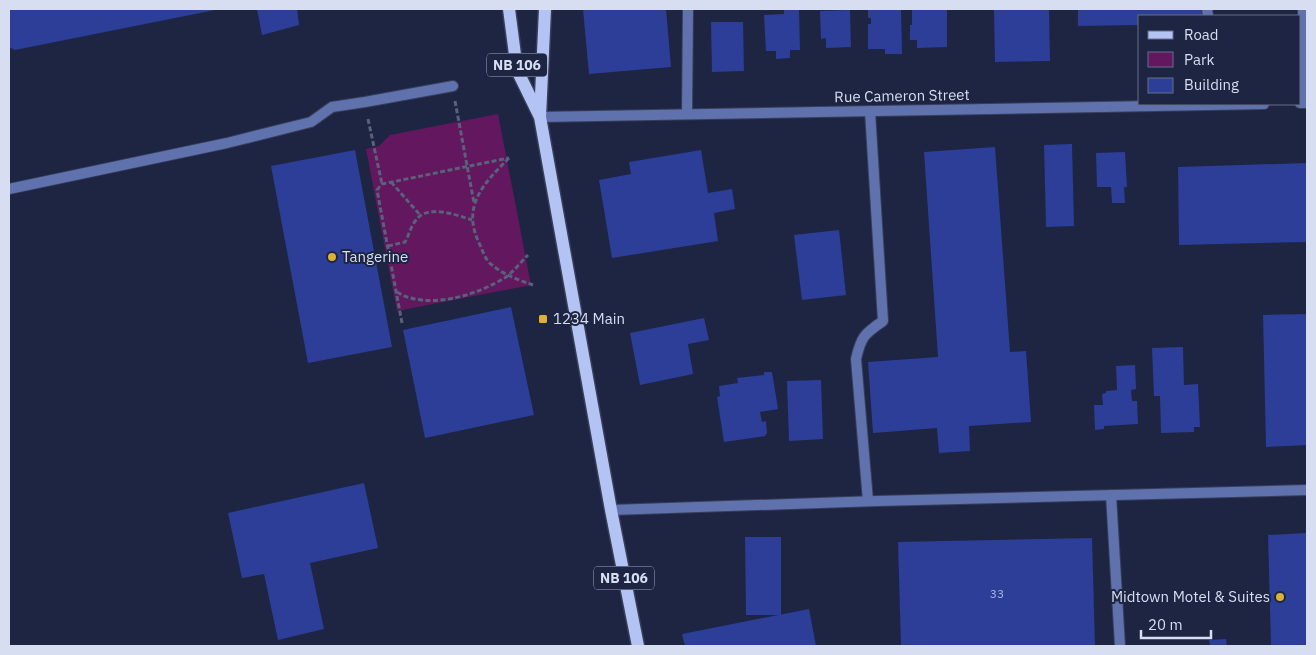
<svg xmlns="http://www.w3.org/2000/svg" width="1316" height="655" viewBox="0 0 1316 655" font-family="'IBM Plex Sans',sans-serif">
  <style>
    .green { fill: #63175f }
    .building { fill: #2c3e97 }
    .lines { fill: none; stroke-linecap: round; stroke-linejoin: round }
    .lane-casing { stroke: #373f5b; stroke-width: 12 }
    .street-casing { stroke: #373f5b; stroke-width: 12 }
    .primary-casing { stroke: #373f5b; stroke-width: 15 }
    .path { stroke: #59617b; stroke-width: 3; stroke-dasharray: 5 2.5; stroke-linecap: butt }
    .lane { stroke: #6072ad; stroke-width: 10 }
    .street { stroke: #6072ad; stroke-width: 10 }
    .primary { stroke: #b3c3f3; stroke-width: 12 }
    .poi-dot { fill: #dbb233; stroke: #1d2543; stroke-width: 2 }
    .labels { text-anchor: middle; stroke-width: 4; stroke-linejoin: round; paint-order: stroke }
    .number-label { font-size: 12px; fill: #acb6da }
    .shield { fill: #1d2543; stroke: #9fa6bd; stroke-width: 1 }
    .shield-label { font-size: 14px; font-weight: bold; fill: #d7def1 }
    .street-label { font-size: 15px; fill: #d7def1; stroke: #1d2543 }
    .poi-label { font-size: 15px; fill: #d7def1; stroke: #1d2543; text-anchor: start }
  </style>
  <rect width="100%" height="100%" fill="#1d2543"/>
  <polygon class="green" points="498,114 531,285 397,311 366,149 379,146 390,135"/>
  <g class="building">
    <polygon points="9,9 215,9 215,10 15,50 9,47"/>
    <polygon points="257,9 297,9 299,25 262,35"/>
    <polygon points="583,9 666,9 671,67 589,74"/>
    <polygon points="784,9 799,9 800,50 790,50 790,58 776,59 776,51 766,51 764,15 784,14"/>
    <polygon points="868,9 901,9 902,54 885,54 885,49 868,49 868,24 871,24 871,18 868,18"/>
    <polygon points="912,9 947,9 947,47 917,48 917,40 910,40 910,25 912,25"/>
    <polygon points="994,9 1049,9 1050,61 995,62"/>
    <polygon points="1078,9 1202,9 1202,16 1140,16 1140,25 1078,26"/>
    <polygon points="850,10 851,47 826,48 826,38 821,39 820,11"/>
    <polygon points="711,22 743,22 744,71 712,72"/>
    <polygon points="1072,144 1074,226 1046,227 1044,145"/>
    <polygon points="995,147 1010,352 1026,351 1031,422 969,426 970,451 939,453 937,428 873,433 868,362 938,357 924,152"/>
    <polygon points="355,150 392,347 308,363 271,166"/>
    <polygon points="701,150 708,193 732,189 735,209 714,213 718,241 612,258 599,180 631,174 629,162"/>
    <polygon points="1125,152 1127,187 1124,187 1125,203 1112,203 1111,187 1097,187 1096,153"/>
    <polygon points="1307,163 1307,242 1179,245 1178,167"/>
    <polygon points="839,230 846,295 802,300 794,235"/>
    <polygon points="511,307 534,415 425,438 403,330"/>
    <polygon points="1307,314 1307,445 1266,447 1263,315"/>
    <polygon points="704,318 709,340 688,344 693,374 640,385 630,333"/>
    <polygon points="1183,347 1184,385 1198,384 1200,427 1194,427 1194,432 1161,433 1160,396 1154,396 1152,348"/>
    <polygon points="1135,365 1136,389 1131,390 1132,401 1137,401 1138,424 1104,426 1104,429 1095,430 1094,405 1103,405 1102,394 1106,393 1106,391 1117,390 1116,366"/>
    <polygon points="764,372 772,372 778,409 760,412 762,422 766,421 767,434 765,434 766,436 724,442 717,397 720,396 719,386 738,383 737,378 764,375"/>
    <polygon points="821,380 823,439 789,441 787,381"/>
    <polygon points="364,483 378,548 310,563 324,629 278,640 264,574 242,578 228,513"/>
    <polygon points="1306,533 1307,646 1271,646 1268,535"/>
    <polygon points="745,537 781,537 781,615 746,615"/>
    <polygon points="1092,538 1095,646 901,646 898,542"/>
    <polygon points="809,609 816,646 685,646 682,634"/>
    <polygon points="1226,639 1227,646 1210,646 1209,640"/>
  </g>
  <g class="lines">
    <defs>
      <g id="lane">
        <polyline points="1207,9 1208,16"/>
        <polyline points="1303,9 1304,103"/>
        <polyline points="687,114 688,9"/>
        <polyline points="9,189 227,143 311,122 332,107 365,102 453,86"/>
        <polyline points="1111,495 1120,646"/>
        <path d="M868 501 856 359C861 337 864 334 883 321L870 111"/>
      </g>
      <g id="street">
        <polyline points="1300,103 1307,103"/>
        <polyline points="540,117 1264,104"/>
        <polyline points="611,510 877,501 1307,490"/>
      </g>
      <g id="primary">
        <polyline points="509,9 517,70 539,115"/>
        <polyline points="545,9 540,117 611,510 638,646"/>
      </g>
    </defs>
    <use href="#lane" class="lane-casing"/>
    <use href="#street" class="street-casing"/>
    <use href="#primary" class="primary-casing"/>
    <g class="path">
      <polyline points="455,101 474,203"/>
      <polyline points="368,119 382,184"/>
      <path d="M509 158C482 185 461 207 480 245 483 252 486 261 492 265 504 275 519 280 533 285"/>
      <polyline points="391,182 421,216"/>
      <path d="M388 246 405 242C409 235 411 226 416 220 427 204 457 215 472 220"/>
      <path d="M397 292C427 311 478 295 506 277 514 271 521 262 528 255"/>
      <polyline points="402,323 377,190 382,184 509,158"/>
    </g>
    <use href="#lane" class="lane"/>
    <use href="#street" class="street"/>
    <use href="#primary" class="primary"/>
  </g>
  <g class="poi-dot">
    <circle cx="332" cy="257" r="5"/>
    <rect x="538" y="314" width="10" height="10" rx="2.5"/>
    <circle cx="1280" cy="597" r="5"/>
  </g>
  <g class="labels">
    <g class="number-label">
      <text x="997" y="598">33</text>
    </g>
    <g class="shield">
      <rect x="487" y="53.5" width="60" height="23" rx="4"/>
      <rect x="594" y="566.5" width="60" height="23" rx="4"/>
    </g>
    <g class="shield-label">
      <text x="517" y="70">NB 106</text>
      <text x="624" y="583">NB 106</text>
    </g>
    <g class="street-label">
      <text transform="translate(902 96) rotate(-1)" y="5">Rue Cameron Street</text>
    </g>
    <g class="poi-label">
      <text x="342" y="262">Tangerine</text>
      <text x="553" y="324">1234 Main</text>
      <text x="1270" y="602" text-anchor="end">Midtown Motel &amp; Suites</text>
    </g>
  </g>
  <rect width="1316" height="655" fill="none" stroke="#d7def1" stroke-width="20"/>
  <rect x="1138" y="15" width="162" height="90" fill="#1d2543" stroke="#676f89"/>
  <rect x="1148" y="31" width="25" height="8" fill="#b3c3f3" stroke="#676f89"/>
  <text x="1184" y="40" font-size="15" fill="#d7def1">Road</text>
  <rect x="1148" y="52" width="25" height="15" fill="#63175f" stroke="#676f89"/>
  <text x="1184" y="65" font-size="15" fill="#d7def1">Park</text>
  <rect x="1148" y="78" width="25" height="15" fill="#2c3e97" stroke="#676f89"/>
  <text x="1184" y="90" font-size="15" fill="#d7def1">Building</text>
  <path d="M1141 630v8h70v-8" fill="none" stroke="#d7def1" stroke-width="2.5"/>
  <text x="1148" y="630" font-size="15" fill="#d7def1" stroke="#1d2543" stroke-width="4" paint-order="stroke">20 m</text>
</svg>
